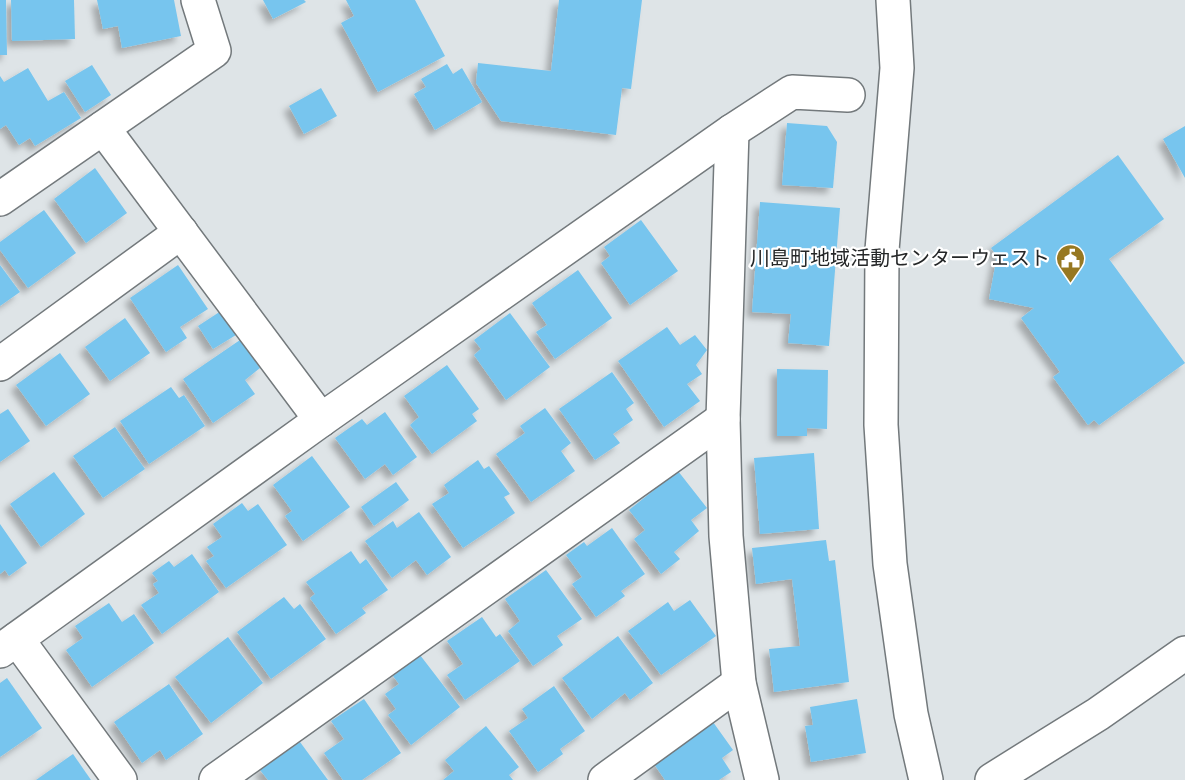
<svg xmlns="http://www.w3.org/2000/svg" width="1185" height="780" viewBox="0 0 1185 780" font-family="Helvetica,'Noto Sans JP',sans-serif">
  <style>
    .building { fill: #77c5ee; filter: url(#shadow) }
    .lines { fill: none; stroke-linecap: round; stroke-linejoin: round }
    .minor-casing { stroke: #73797c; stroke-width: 36 }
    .minor { stroke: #fff; stroke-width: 33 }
    .labels { text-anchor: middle; stroke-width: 4.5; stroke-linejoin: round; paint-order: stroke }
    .poi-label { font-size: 20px; fill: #252728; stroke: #fff; text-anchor: end }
  </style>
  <defs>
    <filter id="shadow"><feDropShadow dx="-5.5" dy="5.5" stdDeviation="3" flood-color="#0004"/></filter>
  </defs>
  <rect width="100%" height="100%" fill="#dee4e7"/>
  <g class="building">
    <polygon points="0,0 6,0 7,55 0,55"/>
    <polygon points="11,0 74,0 75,39 12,41"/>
    <polygon points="97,0 174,0 181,36 122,48 118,26 103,29"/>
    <polygon points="263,0 304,0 306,2 273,19"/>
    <polygon points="346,0 415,0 445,56 378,92 341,23 354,16"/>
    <polygon points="559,0 642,0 631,89 622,88 616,135 501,121 476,83 478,63 551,71"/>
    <polygon points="447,64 453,74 462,68 482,102 435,130 414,94 426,87 421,79"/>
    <polygon points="92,65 111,95 85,112 65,81"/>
    <polygon points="28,68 48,101 64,92 81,118 35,146 30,138 19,145 6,125 0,129 0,76 4,82"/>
    <polygon points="321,88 337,116 304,134 289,106"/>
    <polygon points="787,123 827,126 837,142 833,188 782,185"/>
    <polygon points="1185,126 1185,178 1163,139"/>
    <polygon points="1118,155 1164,219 1109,259 1185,363 1099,425 1094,420 1088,425 1053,377 1060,372 1021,318 1034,308 989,299 997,256 991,248"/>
    <polygon points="95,168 127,213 86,243 54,199"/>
    <polygon points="760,202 840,208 829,346 788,343 791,314 752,312"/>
    <polygon points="44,210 76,253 28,288 0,250 0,242"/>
    <polygon points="641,220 678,271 630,305 601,263 610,256 604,247"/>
    <polygon points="0,265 20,292 0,306"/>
    <polygon points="178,265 208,309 180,327 187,338 166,352 130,298"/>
    <polygon points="578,270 612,318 555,359 536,332 547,325 532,303"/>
    <polygon points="221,311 236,335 213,349 198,326"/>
    <polygon points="510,313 550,367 506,400 474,355 481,349 474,340"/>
    <polygon points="125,318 150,353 110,381 85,347"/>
    <polygon points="667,327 680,345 695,335 707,350 696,365 702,374 687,384 700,401 664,427 618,361"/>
    <polygon points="240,340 260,368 245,380 255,394 213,423 183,379"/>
    <polygon points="60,353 90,394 46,426 16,385"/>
    <polygon points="447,365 479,409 472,414 477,421 432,454 410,425 419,417 404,396"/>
    <polygon points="777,369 828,370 827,429 807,428 807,436 777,436"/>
    <polygon points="612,372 634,403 626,409 633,420 613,434 620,443 595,460 559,409"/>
    <polygon points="171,387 179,398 184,395 205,426 149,464 120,421"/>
    <polygon points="545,408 571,443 561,451 575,471 531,502 496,454 525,433 520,426"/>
    <polygon points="8,409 30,441 0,462 0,414"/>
    <polygon points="385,412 417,457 393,475 385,464 365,479 335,438 362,419 367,425"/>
    <polygon points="115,427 145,469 103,498 73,456"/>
    <polygon points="814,453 819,529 760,534 754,458"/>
    <polygon points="312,456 350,507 303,541 285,516 292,511 273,485"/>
    <polygon points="478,460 484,469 489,466 510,494 504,497 515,513 463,548 432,504 449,493 444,485"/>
    <polygon points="678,471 707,508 691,520 699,531 674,552 680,559 661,574 634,539 645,530 629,510"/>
    <polygon points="54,472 85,514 41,547 10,504"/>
    <polygon points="396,482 409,500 374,526 361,507"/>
    <polygon points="242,503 248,511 258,504 287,545 226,588 206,561 214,556 207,547 222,537 213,524"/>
    <polygon points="419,512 451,557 427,575 416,560 392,578 365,541 393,521 397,528"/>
    <polygon points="0,524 27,563 9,576 5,570 0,574"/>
    <polygon points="612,528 645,574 621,591 625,596 596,617 572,584 582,577 566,555 584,542 587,546"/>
    <polygon points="826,540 829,561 835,560 849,682 774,692 769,649 800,646 792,579 756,584 752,548"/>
    <polygon points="351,551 360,564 366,559 388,590 362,608 366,613 336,634 310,598 315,594 306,582"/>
    <polygon points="192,554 219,592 162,634 141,605 159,593 153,584 158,581 152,573 169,561 174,567"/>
    <polygon points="546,570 582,619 557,636 563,645 533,666 508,631 520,621 505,599"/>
    <polygon points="284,597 294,609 300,604 326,639 271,679 237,632"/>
    <polygon points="690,600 716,636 661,675 628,631 668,602 674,611"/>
    <polygon points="109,603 122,622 134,614 154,643 92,687 66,650 83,638 75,626"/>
    <polygon points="482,617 496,637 500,634 520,661 465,700 447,675 463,664 447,641"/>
    <polygon points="618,636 653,683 630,700 625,693 592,719 562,678"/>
    <polygon points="228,637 263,683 211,723 175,677"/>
    <polygon points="420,655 460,707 411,745 388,715 396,709 385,694 399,684 393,676"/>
    <polygon points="7,678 42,728 0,757 0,683"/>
    <polygon points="169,684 203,734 166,760 160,750 142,763 114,722"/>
    <polygon points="554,686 585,731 560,749 563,754 538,772 509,731 528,718 522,709"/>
    <polygon points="364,699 401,753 362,780 343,780 324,753 344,739 331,721"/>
    <polygon points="857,699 866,753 811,762 805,726 813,725 810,707"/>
    <polygon points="713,722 733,750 722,758 731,772 719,780 665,780 654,764"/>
    <polygon points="486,726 519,767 509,775 513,780 443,780 454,771 445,760"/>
    <polygon points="300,742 328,780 268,780 260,770"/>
    <polygon points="73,754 91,780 36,780"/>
  </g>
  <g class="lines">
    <defs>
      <g id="minor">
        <polyline points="893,0 897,68 882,250 881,425 890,564 911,714 926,780"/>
        <polyline points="103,128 321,420"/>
        <polyline points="732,131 723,419 726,536 739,683 762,780"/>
        <polyline points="0,199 214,51 198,0"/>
        <polyline points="0,364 181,232"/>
        <polyline points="17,639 120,780"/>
        <polyline points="0,651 321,420 732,131 792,92 848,95"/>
        <polyline points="216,780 723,419"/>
        <polyline points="605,780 739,683"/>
        <polyline points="992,780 1098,714 1185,653"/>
      </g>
    </defs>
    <use href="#minor" class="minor-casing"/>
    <use href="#minor" class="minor"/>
  </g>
  <defs>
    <symbol id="civic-pin" viewBox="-11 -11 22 30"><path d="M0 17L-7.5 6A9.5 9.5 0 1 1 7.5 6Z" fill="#977821" stroke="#fff"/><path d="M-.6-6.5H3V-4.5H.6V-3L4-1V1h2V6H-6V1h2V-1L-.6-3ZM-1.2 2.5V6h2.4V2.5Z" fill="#fff"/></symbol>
  </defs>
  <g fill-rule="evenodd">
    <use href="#civic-pin" x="1054" y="242" width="33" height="45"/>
  </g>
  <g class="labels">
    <g class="poi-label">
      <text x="1050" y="265">川島町地域活動センターウェスト</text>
    </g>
  </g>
</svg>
